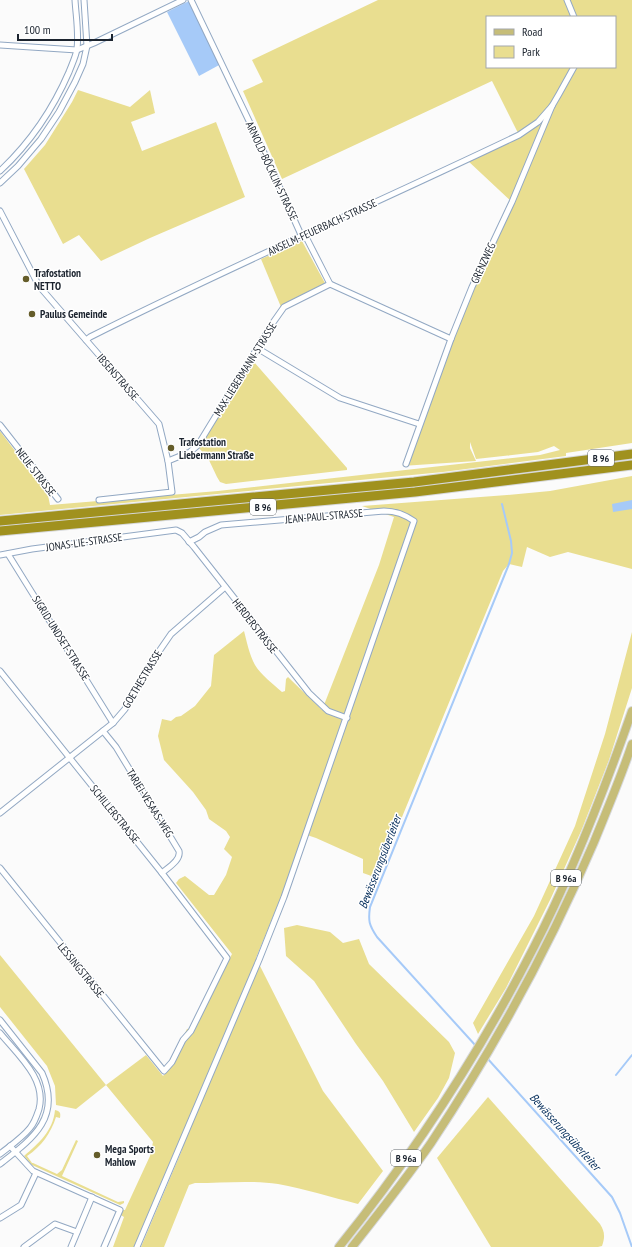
<svg xmlns="http://www.w3.org/2000/svg" width="632" height="1247" viewBox="0 0 632 1247" font-family="'PT Sans Narrow',sans-serif">
  <style>
    .green { fill: #e9de90; fill-rule: evenodd }
    .water { fill: #a6caf8 }
    .lines { fill: none; stroke-linecap: round; stroke-linejoin: round }
    .stream { stroke: #a6caf8; stroke-width: 2 }
    .street-casing { stroke: #92a8c3; stroke-width: 7 }
    .primary-casing { stroke: #d6d8da; stroke-width: 10 }
    .highway-casing { stroke: #d6d8da; stroke-width: 11 }
    .street { stroke: #fff; stroke-width: 5 }
    .primary { stroke: #c6bd78; stroke-width: 8 }
    .highway { stroke: #a0911e; stroke-width: 9 }
    .poi-dot { fill: #655d2a; stroke: #fff; stroke-width: 1.5 }
    .labels { text-anchor: middle; stroke-width: 3; stroke-linejoin: round; paint-order: stroke }
    .shield { fill: #fff; stroke: #60666d; stroke-width: 1 }
    .shield-label { font-size: 10px; font-weight: bold; fill: #1c242f }
    .street-label { font-size: 11px; fill: #1c242f; stroke: #fff }
    .poi-label { font-size: 11px; font-weight: bold; fill: #1c242f; stroke: #fff; text-anchor: start }
    .water-label { font-size: 12px; font-style: italic; fill: #022b59; stroke: #fff }
  </style>
  <rect width="100%" height="100%" fill="#fbfbfb"/>
  <g class="green">
    <path d="M378 0H632V443L566 453V456L443 472 0 515V431L48 495 50 505 218 491 540 455 560 450 554 446 538 452 476 459 470 442V448L476 461 402 466 406 464 451 339 512 202 467 160 519 135 492 81 282 179 243 91 263 82 252 60ZM487 17H615V67H487Z"/>
    <polygon points="78,90 130,107 150,90 155,113 131,122 142,151 216,122 245,197 150,238 101,261 79,235 63,244 24,169 45,145 72,102"/>
    <polygon points="302,241 326,285 281,307 261,259"/>
    <polygon points="254,362 347,468 347,470 226,484 220,482 217,477 208,458 198,447"/>
    <path d="M632 476V569L568 552 550 557 527 547 522 567 509 564 503 571 377 878 363 873V859L316 838 304 834 281 897 256 958 323 1091 383 1171 358 1204C331 1197 305 1189 278 1184 251 1180 222 1183 195 1183L189 1185 164 1247H141L182 1150 177 1146 134 1247H113L124 1217 119 1214 122 1210H125L150 1156 153 1142 106 1085 146 1055 163 1076 173 1065 172 1060 187 1029 192 1028 232 954 176 883 179 879 185 876 209 895H214L226 875 232 857 224 849 230 837 226 831 209 819 206 810 193 792 164 760 158 736 162 719 171 721 176 717 181 716 195 706 211 686 214 655 244 631C247 642 249 654 255 665 261 675 273 684 282 692L285 691 286 679 288 677 322 710 379 565 394 517 362 506 507 495 550 491Z"/>
    <polygon points="632,632 632,688 609,760 582,829 551,898 506,988 478,1034 473,1023 534,916 575,826 605,734"/>
    <polygon points="297,925 330,932 343,943 359,939 369,964 449,1042 455,1053 449,1078 438,1098 414,1132 383,1081 356,1044 314,981 286,956 284,928"/>
    <polygon points="0,955 106,1085 76,1109 56,1105 55,1086 47,1066 0,1007"/>
    <path d="M488 1097 600 1224C605 1232 605 1237 602 1246L598 1247H491L437 1158Z"/>
    <path d="M55 1110C60 1111 61 1113 60 1118L56 1117C51 1133 41 1147 27 1156L32 1163H33L57 1174 62 1170 76 1140 78 1141 62 1176 118 1202 124 1201V1203L120 1205 32 1165 24 1156C39 1143 53 1131 55 1110Z"/>
  </g>
  <g class="water">
    <polygon points="191,0 221,64 199,76 167,12"/>
    <polygon points="632,500 632,509 613,512 612,504"/>
  </g>
  <g class="lines">
    <g class="stream">
      <path d="M476 1046 377 937C369 925 368 921 370 907L509 564 512 553 511 541 502 504"/>
      <polyline points="487,1058 612,1197 620,1213 632,1247"/>
      <polyline points="616,1075 632,1055"/>
    </g>
    <defs>
      <g id="street">
        <polyline points="191,0 261,146 302,237 307,239 330,284 451,339"/>
        <polyline points="567,0 574,17"/>
        <polyline points="0,45 77,50 94,43 183,0"/>
        <path d="M0 171C30 143 53 109 69 72 72 64 76 56 77 49 79 33 76 16 75 0"/>
        <polyline points="0,183 18,166 41,139 59,112 75,82 83,64 87,46 84,0"/>
        <polyline points="0,211 39,286 159,424 168,461 172,492 99,500"/>
        <path d="M86 340 90 337C231 266 377 203 519 135L538 122 552 106"/>
        <polyline points="257,348 340,398 419,424"/>
        <polyline points="0,425 58,499"/>
        <polyline points="168,461 190,452 198,445 272,324 284,307 330,284"/>
        <polyline points="406,464 451,339 472,287 512,202 552,106 559,94 574,67"/>
        <polyline points="8,554 113,723"/>
        <polyline points="0,555 32,549 176,530 182,533 194,547 309,693 328,711 347,718"/>
        <polyline points="0,671 162,873 227,958 191,1031 183,1040 172,1062 164,1071 0,868"/>
        <path d="M103 731 116 747 179 851C181 860 169 867 162 873"/>
        <polyline points="0,813 113,723 125,709 151,663 171,634 225,587"/>
        <path d="M0 1020 42 1073C62 1118 32 1139 0 1164"/>
        <path d="M0 1033C17 1054 47 1079 39 1109 37 1115 35 1122 30 1128 22 1138 10 1146 0 1154"/>
        <polyline points="10,1146 33,1171 120,1210 104,1247"/>
        <polyline points="0,1218 21,1205 36,1173"/>
        <polyline points="24,1247 55,1224 77,1232"/>
        <polyline points="71,1247 92,1197"/>
        <path d="M137 1247 259 960 284 897 414 521C404 514 396 511 384 511L221 525 205 532 199 537 189 542"/>
      </g>
      <g id="primary">
        <path d="M339 1247C414 1154 479 1054 534 947 573 872 604 791 632 711"/>
        <path d="M352 1247C379 1213 406 1179 431 1143 494 1048 549 948 594 842 607 810 621 777 632 744"/>
      </g>
      <g id="highway">
        <polyline points="0,521 414,482 632,454"/>
        <polyline points="0,531 415,492 632,465"/>
      </g>
    </defs>
    <use href="#street" class="street-casing"/>
    <use href="#primary" class="primary-casing"/>
    <use href="#highway" class="highway-casing"/>
    <use href="#street" class="street"/>
    <use href="#primary" class="primary"/>
    <use href="#highway" class="highway"/>
  </g>
  <g class="poi-dot">
    <circle cx="26" cy="279" r="4"/>
    <circle cx="32" cy="314" r="4"/>
    <circle cx="171" cy="448" r="4"/>
    <circle cx="97" cy="1155" r="4"/>
  </g>
  <g class="labels">
    <g class="shield">
      <rect x="588" y="450" width="26" height="16" rx="3"/>
      <rect x="250" y="499" width="26" height="16" rx="3"/>
      <rect x="551" y="870" width="30" height="16" rx="3"/>
      <rect x="391" y="1150" width="30" height="16" rx="3"/>
    </g>
    <g class="shield-label">
      <text x="601" y="462">B 96</text>
      <text x="263" y="511">B 96</text>
      <text x="566" y="882">B 96a</text>
      <text x="406" y="1162">B 96a</text>
    </g>
    <g class="street-label">
      <text transform="translate(272 171) rotate(65)" y="4">ARNOLD-BÖCKLIN-STRASSE</text>
      <text transform="translate(322 227) rotate(-25)" y="4">ANSELM-FEUERBACH-STRASSE</text>
      <text transform="translate(483 263) rotate(-65)" y="4">GRENZWEG</text>
      <text transform="translate(245 369) rotate(-58)" y="4">MAX-LIEBERMANN-STRASSE</text>
      <text transform="translate(118 377) rotate(49)" y="4">IBSENSTRASSE</text>
      <text transform="translate(36 472) rotate(52)" y="4">NEUE STRASSE</text>
      <text transform="translate(324 516) rotate(-5)" y="4">JEAN-PAUL-STRASSE</text>
      <text transform="translate(84 542) rotate(-8)" y="4">JONAS-LIE-STRASSE</text>
      <text transform="translate(255 626) rotate(52)" y="4">HERDERSTRASSE</text>
      <text transform="translate(61 638) rotate(58)" y="4">SIGRID-UNDSET-STRASSE</text>
      <text transform="translate(142 679) rotate(-59)" y="4">GOETHESTRASSE</text>
      <text transform="translate(150 803) rotate(58)" y="4">TARJEI-VESAAS-WEG</text>
      <text transform="translate(115 814) rotate(51)" y="4">SCHILLERSTRASSE</text>
      <text transform="translate(81 970) rotate(51)" y="4">LESSINGSTRASSE</text>
    </g>
    <g class="poi-label">
      <text x="34" y="277">Trafostation<tspan x="34" dy="13">NETTO</tspan></text>
      <text x="40" y="318">Paulus Gemeinde</text>
      <text x="179" y="446">Trafostation<tspan x="179" dy="13">Liebermann Straße</tspan></text>
      <text x="105" y="1153">Mega Sports<tspan x="105" dy="13">Mahlow</tspan></text>
    </g>
    <g class="water-label">
      <text transform="translate(380 862) rotate(-69)" y="4">Bewässerungsüberleiter</text>
      <text transform="translate(565 1132) rotate(48)" y="4">Bewässerungsüberleiter</text>
    </g>
  </g>
  <rect x="486" y="16" width="130" height="52" fill="#ffffff" stroke="#a4a7ac"/>
  <rect x="494" y="29" width="20" height="6" fill="#c6bd78" stroke="#a4a7ac"/>
  <text x="522" y="36" font-size="12" fill="#1c242f">Road</text>
  <rect x="494" y="46" width="20" height="12" fill="#e9de90" stroke="#a4a7ac"/>
  <text x="522" y="56" font-size="12" fill="#1c242f">Park</text>
  <path d="M18 34v6h94v-6" fill="none" stroke="#1c242f" stroke-width="2"/>
  <text x="24" y="34" font-size="12" fill="#1c242f" stroke="#ffffff" stroke-width="3" paint-order="stroke">100 m</text>
</svg>
